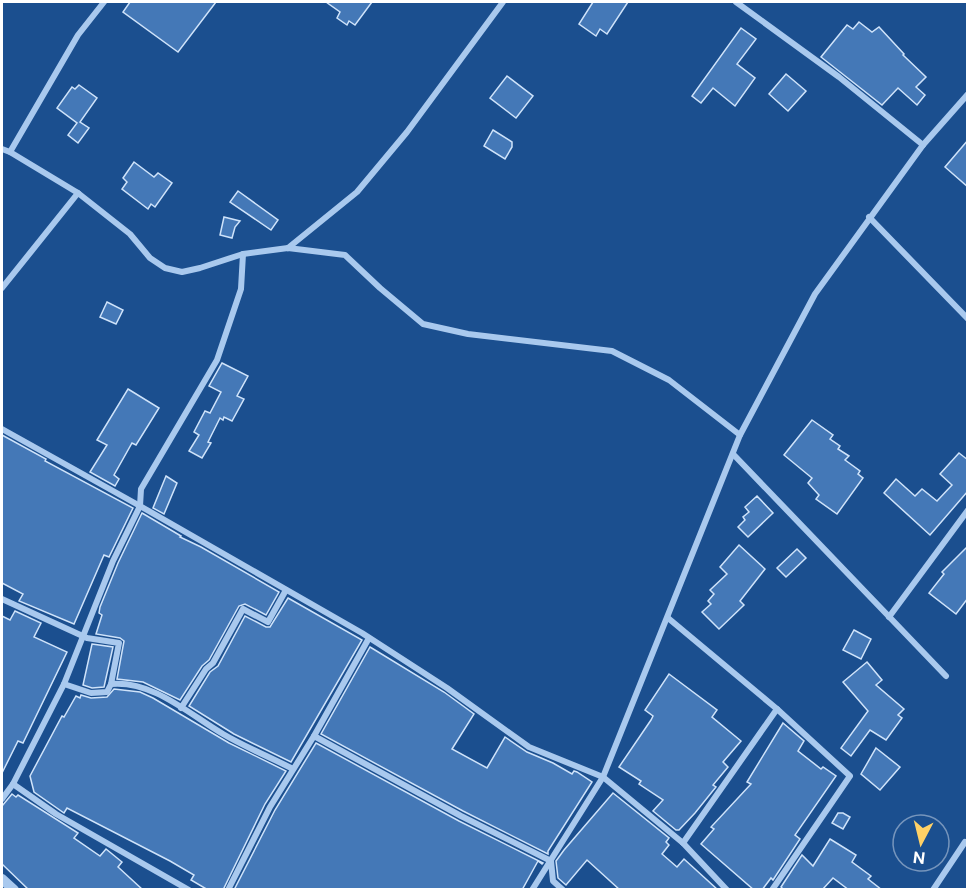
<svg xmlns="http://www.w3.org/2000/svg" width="969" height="891" viewBox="0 0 969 891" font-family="'Public Sans',sans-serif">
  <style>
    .building { fill: #4478b7; stroke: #cfe3fa; stroke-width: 1.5 }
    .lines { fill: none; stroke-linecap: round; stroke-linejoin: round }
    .minor { stroke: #a9c9ee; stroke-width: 6 }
    .tertiary { stroke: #a9c9ee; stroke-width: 10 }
  </style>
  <rect width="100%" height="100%" fill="#1b4f8f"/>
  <g class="building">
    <polygon points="130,2 216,2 178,52 123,12"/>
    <polygon points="326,2 372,2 355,25 349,21 347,25 337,18 340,12"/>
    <polygon points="593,2 628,2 607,34 600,29 596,36 579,24"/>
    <polygon points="859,22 872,32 879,27 904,54 903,55 926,77 916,87 925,95 917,105 898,88 882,105 821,57 847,25 853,29"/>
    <polygon points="741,28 756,39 737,64 755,78 735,106 713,88 701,103 692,96"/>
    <polygon points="786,74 806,91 788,111 769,94"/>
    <polygon points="507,76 533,96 516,118 490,98"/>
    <polygon points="79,85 97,98 80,122 89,128 78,143 68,135 77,123 57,108 72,87 75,89"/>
    <polygon points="493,130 512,142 512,147 505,159 484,146"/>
    <polygon points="968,140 968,187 945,167"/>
    <polygon points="134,162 154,177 158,173 172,183 155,207 151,204 148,209 122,189 127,182 123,178"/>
    <polygon points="238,191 278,220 271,230 230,202"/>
    <polygon points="224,217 240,221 235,227 232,238 220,235"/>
    <polygon points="107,302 123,310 116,324 100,317"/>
    <polygon points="222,363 248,376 237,396 244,399 232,421 224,417 223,420 220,418 208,442 211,443 202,458 189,451 199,435 194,432 205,411 210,413 221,392 209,386"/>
    <polygon points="128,389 159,408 136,445 132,443 114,475 119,479 115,486 90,472 107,445 97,440"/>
    <polygon points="812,420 833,435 830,439 840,446 838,449 849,456 845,460 860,471 858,474 863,478 837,514 816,499 819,495 808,483 812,478 784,455"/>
    <polygon points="2,435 46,459 45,461 133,508 109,557 104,555 74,624 19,601 23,594 2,583"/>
    <polygon points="959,453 968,460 968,491 930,535 884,493 896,479 915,496 922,489 937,501 952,485 940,474"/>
    <polygon points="166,476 177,483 164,514 153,508"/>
    <polygon points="757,496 773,513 748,537 738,527 745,520 743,517 749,512 745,507"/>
    <polygon points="142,513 181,536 180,537 201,547 279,592 266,615 245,604 239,606 209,660 202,666 180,700 143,682 117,679 124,641 120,638 96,634 102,615 99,613 100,607 118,563"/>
    <polygon points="739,545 765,569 740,601 744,605 719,629 702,612 711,604 708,601 714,594 710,590 727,574 720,567"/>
    <polygon points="968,546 968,598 956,614 929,593 944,574 942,572"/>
    <polygon points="797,549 806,558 786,577 777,568"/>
    <polygon points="288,598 362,640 291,762 234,734 189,706 210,672 218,666 245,616 266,627 270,627"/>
    <polygon points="15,611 41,623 34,637 67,652 23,743 18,741 2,773 2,616 10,620"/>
    <polygon points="854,630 871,639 861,659 843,650"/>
    <polygon points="92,644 113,647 104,687 92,688 83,685"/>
    <polygon points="370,647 444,692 474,714 452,749 487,768 505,737 527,752 553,763 572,774 574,771 577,772 592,782 548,851 548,854 463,811 321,734"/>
    <polygon points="867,662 882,680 876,685 904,709 898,715 902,718 886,740 870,730 851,756 841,748 868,711 843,682"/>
    <polygon points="669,674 717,710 712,717 741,741 723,762 728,767 713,785 716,787 695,813 679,830 676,830 653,811 663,800 639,784 641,781 619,767 651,720 653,716 645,710"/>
    <polygon points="114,689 140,692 153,698 229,743 286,771 265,804 223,890 208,890 191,880 194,875 170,861 67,808 64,813 34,792 30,776 62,716 64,717 76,696 80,698 81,695 91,698 107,697"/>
    <polygon points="783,723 804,741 798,751 821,769 823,767 836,776 795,835 800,839 773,880 771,878 762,890 754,890 701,844 714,829 711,827 751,784 747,782"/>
    <polygon points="316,743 459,821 543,863 542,864 538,861 522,890 234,890 275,810"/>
    <polygon points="876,748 900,767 880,790 861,774"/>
    <polygon points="613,793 669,838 666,842 669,845 662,854 677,867 684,859 718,890 620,890 587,860 566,885 558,878 556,861 564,850"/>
    <polygon points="12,794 16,797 18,795 78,833 74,838 100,856 106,849 122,862 118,867 143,890 29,890 2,864 2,806"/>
    <polygon points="838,813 843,813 850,817 843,829 832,823"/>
    <polygon points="830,839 856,855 852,862 871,876 868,879 882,890 849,890 833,878 822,890 784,890 781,887 802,855 813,866"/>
  </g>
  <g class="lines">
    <g class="minor">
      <polyline points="736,2 839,77 923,145"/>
      <polyline points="2,149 10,152 78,193 130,234 150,258 165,268 182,272 200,268 243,254 288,248 345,255 380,288 423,324 468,334 612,351 669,380 740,435"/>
      <polyline points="10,152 78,35 104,2"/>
      <polyline points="869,217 968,319"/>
      <polyline points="288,248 357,192 407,132 503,2"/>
      <polyline points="2,288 78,193"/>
      <polyline points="2,429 140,506 362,633 447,688 529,747 603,777 683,843 727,890"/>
      <polyline points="733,454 946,676"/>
      <path d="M2 599 87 638 119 643 111 684C152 680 189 714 223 734 245 747 270 757 293 769"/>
      <polyline points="889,617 968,510"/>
      <polyline points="668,618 777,709 850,776 772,890"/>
      <polyline points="64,684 91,693 107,692 111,684"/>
      <polyline points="181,708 206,669 213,663 243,609 268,622 286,590"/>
      <polyline points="314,736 461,816 551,861 553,881 563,890"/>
      <polyline points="13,784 56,814 189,890"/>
      <polyline points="2,799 13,784 64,684 113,561 140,506 141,489 217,360 241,289 243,254"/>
      <polyline points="683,843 777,709"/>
      <polyline points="228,890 270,807 314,736 369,638"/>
      <polyline points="532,890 603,777 740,435 815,294 923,145 968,94"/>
      <polyline points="933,890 965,842"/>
    </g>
    <polyline class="tertiary" points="2,879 14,890"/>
  </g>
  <rect width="969" height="891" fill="none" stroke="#ffffff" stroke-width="6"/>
  <g transform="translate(921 843) rotate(187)"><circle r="28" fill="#1b4f8f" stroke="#7695bc" stroke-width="1.5"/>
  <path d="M0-4.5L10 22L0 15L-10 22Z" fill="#ffd166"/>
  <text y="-9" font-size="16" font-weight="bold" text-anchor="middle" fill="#ffffff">N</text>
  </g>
</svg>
